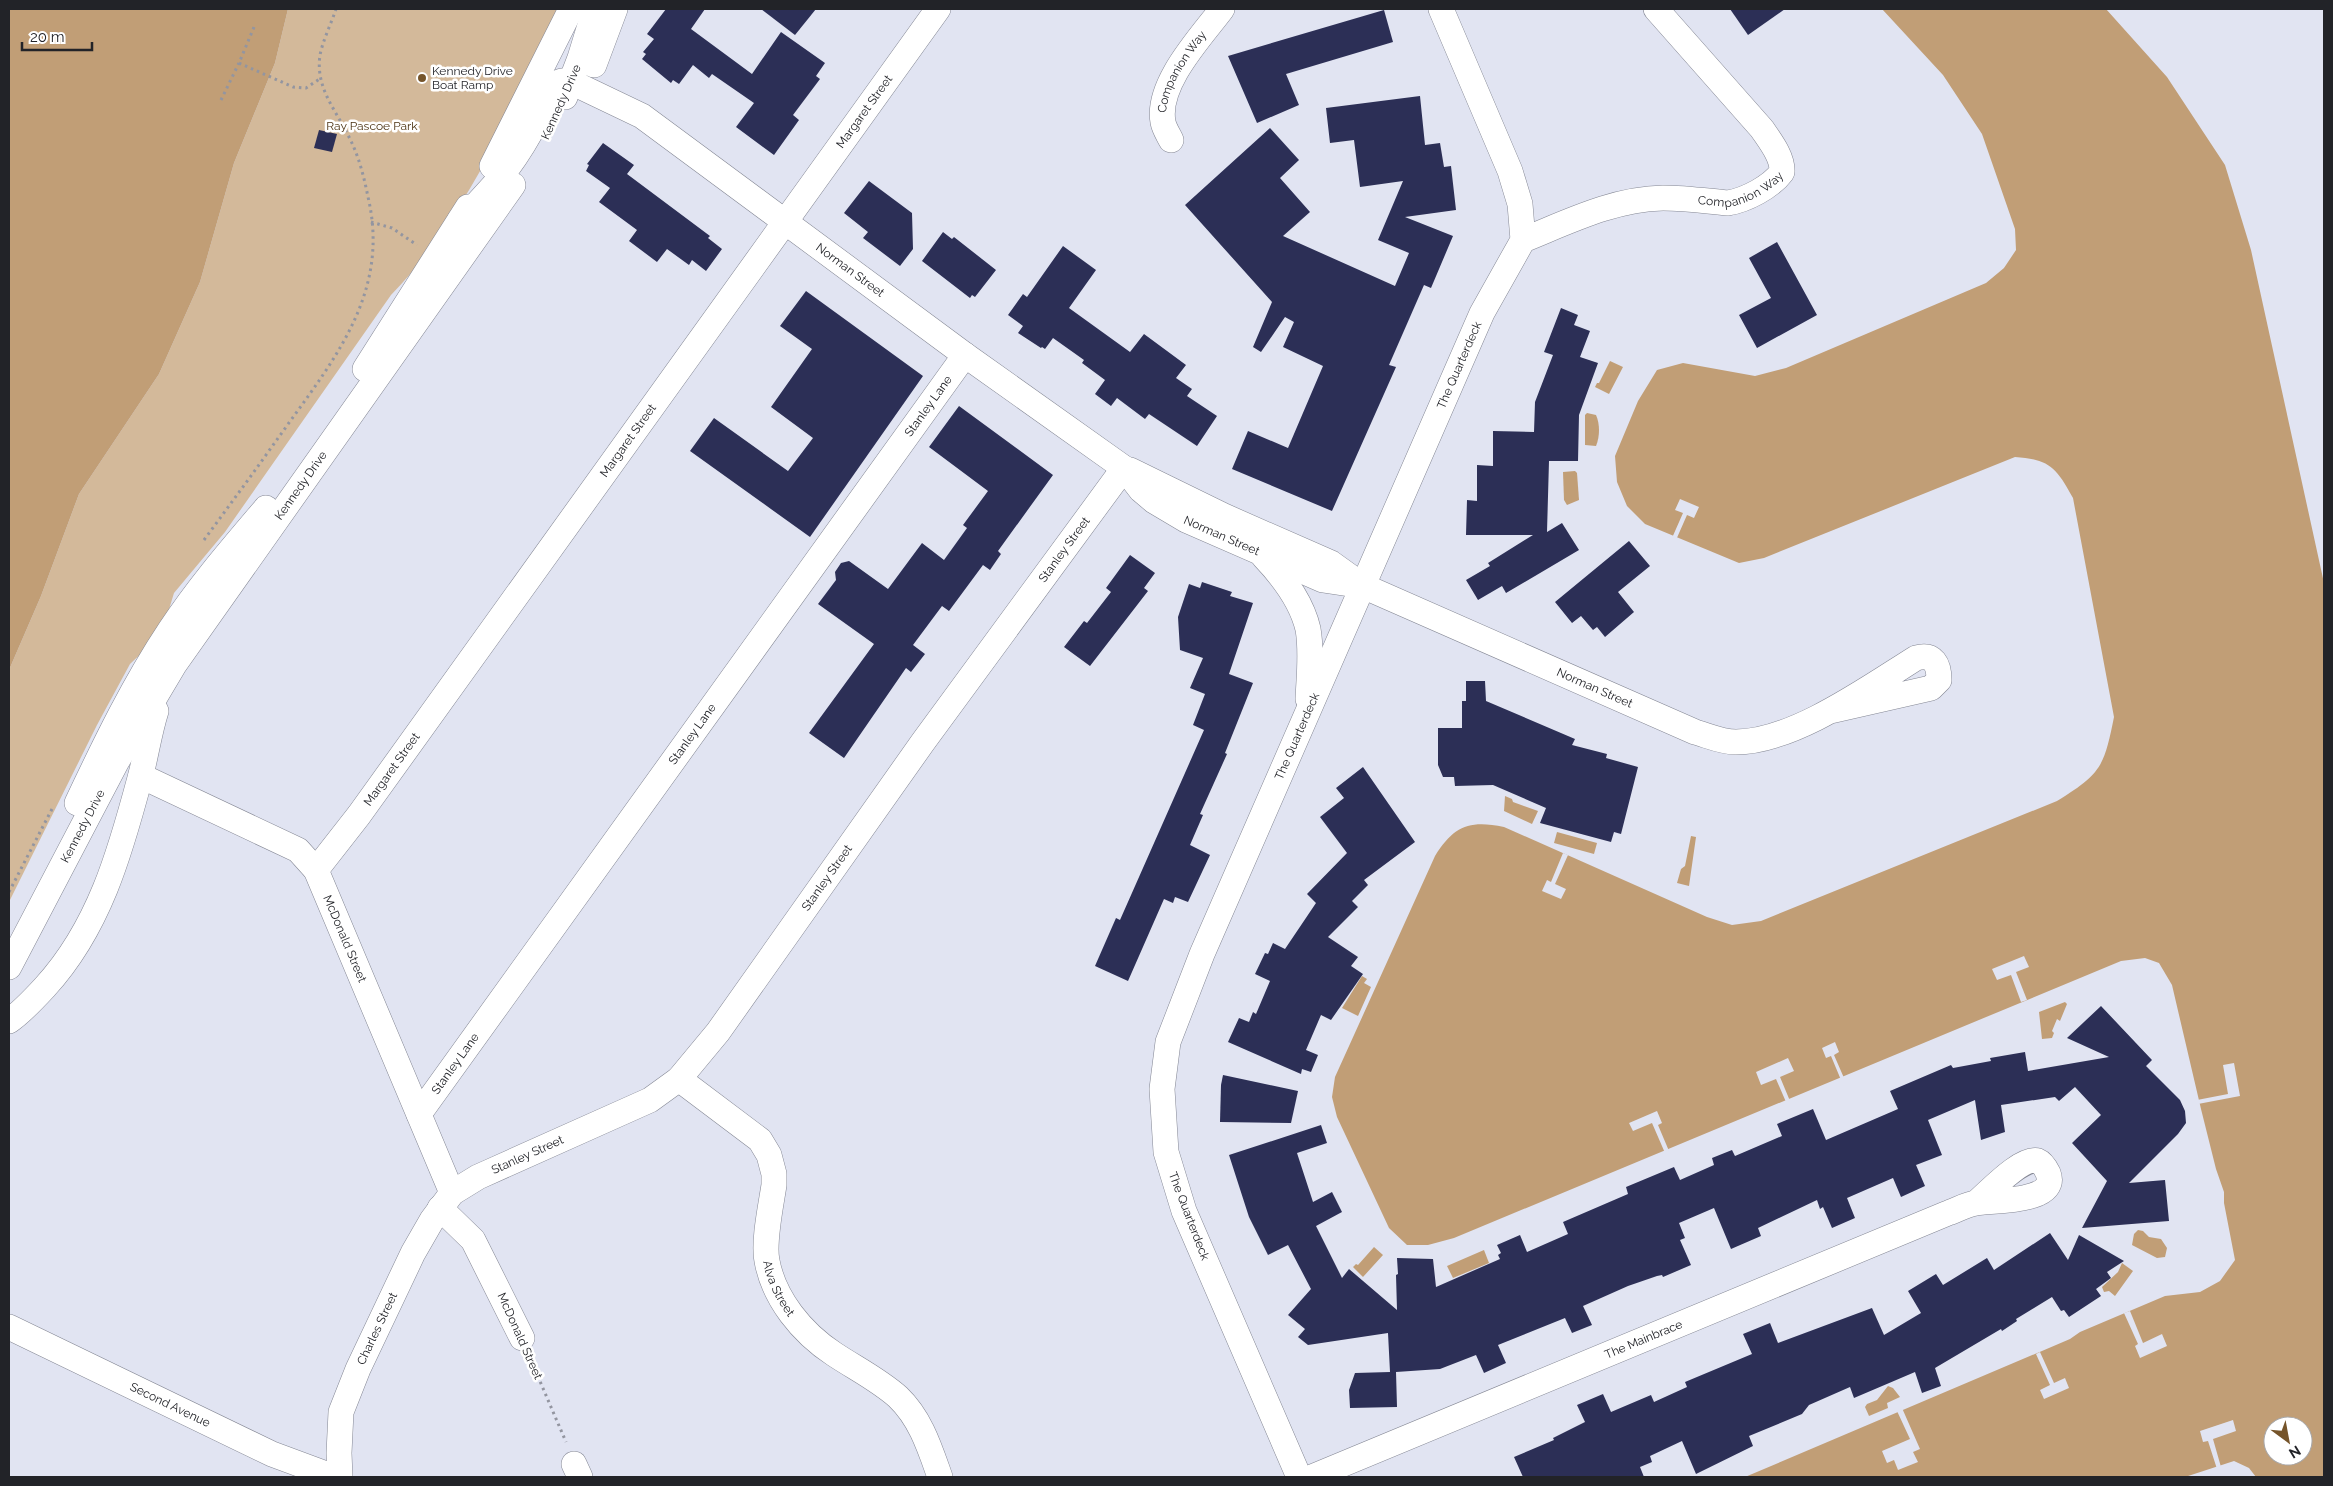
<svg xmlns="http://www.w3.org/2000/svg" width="2333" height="1486" viewBox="0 0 2333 1486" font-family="Raleway,sans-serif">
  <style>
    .green { fill: #d3b99a }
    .water { fill: #c19e76; fill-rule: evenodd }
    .pier { fill: #e1e4f2 }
    .building { fill: #2c2f56 }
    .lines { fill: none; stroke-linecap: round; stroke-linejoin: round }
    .minor-casing { stroke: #848794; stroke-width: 26 }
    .path { stroke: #9395a0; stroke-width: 3; stroke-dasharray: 2.5 4; stroke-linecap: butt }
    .minor { stroke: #fff; stroke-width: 25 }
    .poi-dot { fill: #75542a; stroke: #fff; stroke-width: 2 }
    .labels { text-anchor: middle; stroke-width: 5; stroke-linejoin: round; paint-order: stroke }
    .poi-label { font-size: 12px; fill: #222328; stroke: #fff; text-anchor: start }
    .street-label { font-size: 12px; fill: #222328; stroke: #fff }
    .park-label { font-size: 12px; fill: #4a3110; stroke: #fff }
  </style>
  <rect width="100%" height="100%" fill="#e1e4f2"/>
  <path class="green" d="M288 9H563C515 104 466 218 391 295L225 532 174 593 167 616 147 648 130 664 97 725 9 902V670L41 596 79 494 159 374 200 282 234 163 275 63Z"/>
  <g class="water">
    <polygon points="9,9 288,9 275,63 234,163 200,282 159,374 79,494 41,596 9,670"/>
    <path d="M1882 9H2106L2167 77 2225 165 2251 250 2324 583V1477H2256L2249 1468 2234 1461 2185 1477H1745L2070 1339 2080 1332 2165 1296 2200 1292 2220 1281 2235 1260 2224 1203V1192L2216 1169 2201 1109 2172 985 2159 963 2145 958 2121 961 1454 1238 1428 1245H1407L1389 1228 1337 1117 1332 1097 1335 1077 1435 856C1454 826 1469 820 1504 827L1707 917 1732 925 1761 921 2057 801C2101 774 2104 767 2114 717L2073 498C2057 469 2050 459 2015 457L1764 558 1739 563 1645 524 1627 506 1617 482 1615 456 1638 401 1657 370 1683 363 1755 376 1786 368 1986 283 2004 268 2016 250 2015 229 1982 134 1943 75ZM2273 1426H2303V1456H2273Z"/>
    <polygon points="1610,361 1623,367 1609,394 1595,387 1597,383 1599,383"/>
    <path d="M1587 413 1596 415C1600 424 1600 436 1596 446L1585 445V415Z"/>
    <polygon points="1575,471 1577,473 1579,500 1567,505 1564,500 1563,472"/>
    <polygon points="1505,796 1512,799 1513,802 1538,811 1532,824 1504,811"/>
    <polygon points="1557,832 1597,843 1594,854 1554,843"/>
    <polygon points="1691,836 1696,837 1689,886 1677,883 1681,869 1685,866"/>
    <polygon points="1362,976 1367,979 1364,983 1371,987 1358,1016 1342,1008"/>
    <polygon points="2065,1002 2067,1004 2060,1021 2057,1019 2052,1031 2054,1033 2052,1038 2042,1039 2039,1012"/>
    <polygon points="2138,1230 2143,1231 2149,1237 2161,1239 2167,1248 2165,1257 2157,1258 2132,1245 2134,1234"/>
    <polygon points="1374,1247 1383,1255 1363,1277 1353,1267 1356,1264 1358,1265"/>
    <polygon points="1484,1250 1489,1263 1453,1278 1447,1266"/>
    <polygon points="2122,1263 2133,1271 2115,1296 2109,1291 2104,1292 2102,1287 2118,1272"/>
    <polygon points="1888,1386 1893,1388 1900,1397 1887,1403 1888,1408 1869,1416 1865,1407 1867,1404 1877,1400"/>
  </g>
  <g class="pier">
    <polygon points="1680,499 1699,507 1694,518 1687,515 1676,540 1672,538 1683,513 1675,510"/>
    <polygon points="1563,853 1568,855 1555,884 1566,889 1561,899 1542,891 1547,880 1551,882"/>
    <polygon points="2024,956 2029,967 2016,972 2027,1000 2021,1002 2011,975 1997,980 1992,969"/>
    <polygon points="1835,1042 1839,1052 1834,1055 1844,1078 1841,1080 1831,1056 1826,1058 1822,1048"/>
    <polygon points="1788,1058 1794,1071 1780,1077 1790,1101 1786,1102 1776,1079 1761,1085 1756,1072"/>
    <polygon points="2234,1063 2240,1096 2198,1104 2197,1100 2228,1094 2223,1065"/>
    <polygon points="1657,1111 1662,1123 1658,1125 1669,1151 1665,1153 1652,1123 1633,1131 1629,1123"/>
    <polygon points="2130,1311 2143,1343 2162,1334 2167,1346 2140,1358 2135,1346 2138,1344 2124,1313"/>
    <polygon points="2040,1352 2054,1383 2065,1378 2069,1388 2044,1399 2040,1390 2050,1385 2036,1354"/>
    <polygon points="1902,1408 1920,1449 1913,1452 1918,1462 1898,1470 1894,1460 1887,1463 1882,1451 1910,1439 1897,1411"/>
    <polygon points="2233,1420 2236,1431 2213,1439 2221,1467 2217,1469 2208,1441 2203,1442 2200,1431"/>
  </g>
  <g class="building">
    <polygon points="666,9 705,9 691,29 752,74 781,32 825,63 816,76 820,79 793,115 799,120 774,155 736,127 754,103 712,74 709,78 693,65 679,84 673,80 671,83 642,59 646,54 643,52 654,39 647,34"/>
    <polygon points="761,9 816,9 795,35"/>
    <polygon points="1730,9 1785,9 1748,35"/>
    <polygon points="1384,10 1393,42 1286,74 1299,105 1257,123 1228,56"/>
    <polygon points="1420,96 1425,145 1440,143 1444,167 1451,166 1456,210 1405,217 1453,236 1431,288 1424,285 1389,365 1396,367 1332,511 1232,469 1248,431 1288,448 1323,366 1283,347 1294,322 1285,317 1261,352 1253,347 1272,302 1185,205 1270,128 1299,160 1280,178 1310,212 1283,236 1395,286 1409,253 1378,240 1403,181 1360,187 1354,140 1330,143 1326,108"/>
    <polygon points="319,130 337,134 332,152 314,148"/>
    <polygon points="603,143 634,165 627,174 710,236 708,238 722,249 706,271 692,260 689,265 667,249 657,262 629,241 637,230 599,202 610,188 586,171 589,165 587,164"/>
    <polygon points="869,181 912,213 913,249 900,266 863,238 868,232 844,213"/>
    <polygon points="943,232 952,239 954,237 996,270 975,297 972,295 970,298 922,261"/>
    <polygon points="1777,242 1817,315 1757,348 1739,315 1771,298 1749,258"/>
    <polygon points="1063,246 1096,270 1069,308 1130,352 1144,334 1186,365 1176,378 1192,389 1187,396 1217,416 1197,446 1149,414 1145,419 1117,398 1111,406 1095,394 1105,380 1082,363 1084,360 1053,338 1045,349 1042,347 1041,348 1018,333 1023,326 1008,315 1023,294 1027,297"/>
    <polygon points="806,291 923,376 810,537 690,451 714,418 788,471 813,438 771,407 812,349 780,326"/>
    <polygon points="1561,308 1578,315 1574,325 1590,331 1580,357 1598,363 1579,415 1578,461 1549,461 1547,532 1562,523 1579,550 1506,593 1502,586 1478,600 1466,580 1490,566 1488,563 1533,535 1466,535 1467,500 1477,501 1477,465 1493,466 1493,431 1534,432 1535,402 1553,355 1544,352"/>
    <polygon points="959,406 1053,475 998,551 1001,554 990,570 983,565 949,611 942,606 913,645 925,654 911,672 906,668 844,758 809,733 874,644 818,604 836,580 835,572 841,563 849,561 888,589 922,543 944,560 967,528 963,525 988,491 929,447"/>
    <polygon points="1629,541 1650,566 1618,592 1634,612 1605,637 1597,627 1593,630 1581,616 1572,623 1555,602"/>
    <polygon points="1130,555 1155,573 1144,588 1148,591 1090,666 1064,647 1084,621 1087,623 1111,592 1106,588"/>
    <polygon points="1202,582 1232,592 1230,596 1253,603 1229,674 1253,683 1225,753 1227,754 1200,814 1203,815 1190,845 1210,855 1188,902 1175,897 1173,903 1164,899 1128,981 1095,966 1116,918 1120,920 1204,730 1193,725 1205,694 1190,688 1203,658 1180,650 1178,617 1189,584 1200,588"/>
    <polygon points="1466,681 1485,681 1486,701 1575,739 1572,745 1607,754 1606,758 1638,767 1621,834 1614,832 1611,842 1540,823 1546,808 1493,785 1455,786 1454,777 1443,777 1438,765 1438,728 1462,728 1462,701 1466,701"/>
    <polygon points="1363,767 1415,842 1364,880 1368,885 1352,901 1358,907 1328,937 1358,957 1351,966 1363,974 1331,1020 1321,1015 1306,1050 1318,1055 1311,1072 1302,1069 1301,1074 1228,1042 1239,1018 1249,1022 1253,1012 1256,1014 1270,981 1255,974 1265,953 1268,954 1273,943 1285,949 1316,903 1307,894 1347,853 1320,817 1344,798 1336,788"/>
    <polygon points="2101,1006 2152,1060 2146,1066 2180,1100 2185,1111 2186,1123 2178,1134 2129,1183 2165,1180 2169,1221 2082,1228 2107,1181 2072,1143 2101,1115 2075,1087 2059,1101 2055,1097 2001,1105 2005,1132 1981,1140 1975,1100 1928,1120 1942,1155 1916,1165 1925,1186 1901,1197 1893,1178 1847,1198 1855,1218 1832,1228 1823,1207 1820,1209 1817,1200 1758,1228 1761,1236 1731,1249 1714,1208 1679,1223 1685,1238 1680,1240 1691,1265 1663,1277 1662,1275 1657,1276 1628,1286 1583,1306 1592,1325 1572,1333 1565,1318 1498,1345 1506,1363 1484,1373 1476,1355 1440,1369 1396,1372 1397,1407 1350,1408 1349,1390 1355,1373 1390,1372 1388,1333 1308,1345 1298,1337 1305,1329 1288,1315 1311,1289 1288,1245 1268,1255 1249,1217 1229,1155 1321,1125 1327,1143 1297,1153 1313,1202 1332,1192 1342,1212 1316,1226 1342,1278 1349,1269 1397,1310 1396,1275 1398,1274 1397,1258 1433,1259 1436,1287 1500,1259 1498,1255 1501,1253 1497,1245 1520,1235 1527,1252 1568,1234 1563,1222 1628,1194 1626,1187 1674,1167 1680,1180 1714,1165 1712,1158 1732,1150 1735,1156 1782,1136 1777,1124 1813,1109 1826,1140 1898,1109 1890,1091 1951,1065 1953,1068 1991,1061 1990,1058 2025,1052 2028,1071 2109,1057 2067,1038"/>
    <polygon points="1223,1075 1298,1091 1291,1123 1220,1122 1221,1085"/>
    <polygon points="2050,1233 2068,1260 2079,1235 2124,1261 2107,1272 2111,1278 2096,1289 2101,1296 2069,1317 2064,1310 2061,1311 2052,1297 2016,1319 2017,1321 2002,1331 2001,1329 1935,1368 1941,1386 1922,1393 1915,1372 1854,1398 1850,1387 1809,1405 1802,1414 1749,1436 1753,1446 1696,1474 1682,1441 1650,1456 1652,1462 1640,1467 1644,1477 1523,1477 1514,1457 1554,1440 1553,1438 1585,1422 1577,1405 1603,1394 1611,1412 1651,1395 1654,1402 1687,1387 1685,1382 1752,1354 1743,1334 1770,1323 1778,1343 1872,1308 1884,1335 1921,1313 1908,1291 1936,1274 1943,1285 1987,1258 1994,1270"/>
  </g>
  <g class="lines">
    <defs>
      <g id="minor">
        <polyline points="594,65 615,9"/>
        <polyline points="565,97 580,58 595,9"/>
        <path id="s1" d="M1171 140C1168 134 1164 128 1163 122 1156 84 1201 37 1222 9"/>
        <polyline points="492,166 571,9"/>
        <path id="s2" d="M460 220C488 195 511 167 530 133 538 117 544 99 554 84L562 81 571 82 642 116 965 355 1124 468 1141 490 1154 501 1186 520 1323 580 1363 586"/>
        <path id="s3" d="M1523 240C1568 222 1613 199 1663 198 1685 198 1706 201 1728 203 1746 200 1771 187 1782 172 1783 157 1770 141 1762 129L1656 9"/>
        <polyline points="365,369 468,207"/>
        <path id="s4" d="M1130 470 1224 516 1331 563 1363 586 1695 732C1709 736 1722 742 1736 742 1793 742 1868 688 1916 658 1934 653 1939 665 1939 680L1931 688 1830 711"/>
        <path d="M1264 557C1282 576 1302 603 1308 629 1312 652 1309 676 1308 699"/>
        <path id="s5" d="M141 776 298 850 316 870 452 1193"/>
        <path d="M77 803C105 744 134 684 170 630 199 586 233 547 266 508"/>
        <path id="s6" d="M316 870 359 815 938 9"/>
        <path id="s7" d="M9 967 117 761 174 665 513 185"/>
        <path d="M9 1021C22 1012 34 999 45 987 99 928 120 853 140 778 146 756 149 733 156 711"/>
        <path id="s8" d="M679 1079 760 1140 769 1155 774 1174V1185C771 1205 763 1242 767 1261 774 1299 802 1333 834 1354 855 1368 879 1380 898 1397 921 1419 930 1449 940 1477"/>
        <path id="s9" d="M419 1114 965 355"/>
        <polyline points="440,1208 473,1240 522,1338"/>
        <path id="s10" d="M9 1327 272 1454 334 1477"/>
        <polyline points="574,1464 580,1477"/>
        <path id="s11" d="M340 1477 339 1453 341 1412 358 1369 413 1253 432 1220 452 1193 478 1177 650 1100 679 1079 718 1032 923 742 1124 468"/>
        <path id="s12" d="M1299 1477 1184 1211 1166 1152 1162 1089 1168 1042 1202 954 1482 313 1523 240 1520 204 1510 171 1441 9"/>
        <path id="s13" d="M1312 1477 1948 1213C1957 1210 1967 1204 1976 1203 1992 1200 2060 1203 2048 1173 2046 1169 2043 1163 2038 1161 2022 1156 1988 1193 1976 1203"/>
      </g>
    </defs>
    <use href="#minor" class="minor-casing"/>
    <g class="path">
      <polyline points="254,27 239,63 293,87 306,88 321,78"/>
      <polyline points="221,100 239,63"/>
      <polyline points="371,222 392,228 417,245"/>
      <path d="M204 540C232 502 259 465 286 427 337 356 390 290 368 197 364 177 359 157 350 139 337 111 315 89 320 55 323 40 331 24 336 9"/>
      <polyline points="9,892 53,807"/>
      <polyline points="530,1358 566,1442"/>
    </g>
    <use href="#minor" class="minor"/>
  </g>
  <circle class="poi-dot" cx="422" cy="78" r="5"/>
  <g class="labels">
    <g class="poi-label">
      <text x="432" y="75">Kennedy Drive<tspan x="432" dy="14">Boat Ramp</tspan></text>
    </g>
    <g class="street-label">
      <text dy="4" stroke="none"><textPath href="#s1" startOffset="75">Companion Way</textPath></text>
      <text transform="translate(561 102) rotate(-66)" y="4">Kennedy Drive</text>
      <text dy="4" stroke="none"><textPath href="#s6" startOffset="936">Margaret Street</textPath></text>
      <text dy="4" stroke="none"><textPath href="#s3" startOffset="228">Companion Way</textPath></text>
      <text dy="4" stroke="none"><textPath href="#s2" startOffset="522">Norman Street</textPath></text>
      <text dy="4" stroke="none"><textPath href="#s12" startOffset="1199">The Quarterdeck</textPath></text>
      <text dy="4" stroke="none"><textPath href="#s9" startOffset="872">Stanley Lane</textPath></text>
      <text dy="4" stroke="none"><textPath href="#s6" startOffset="531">Margaret Street</textPath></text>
      <text dy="4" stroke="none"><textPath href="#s7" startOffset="564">Kennedy Drive</textPath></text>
      <text dy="4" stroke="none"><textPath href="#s2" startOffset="981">Norman Street</textPath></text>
      <text dy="4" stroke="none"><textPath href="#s11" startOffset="1221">Stanley Street</textPath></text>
      <text dy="4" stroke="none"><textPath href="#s4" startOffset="514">Norman Street</textPath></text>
      <text dy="4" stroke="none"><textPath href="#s9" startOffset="468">Stanley Lane</textPath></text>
      <text dy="4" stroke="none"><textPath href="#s12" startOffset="794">The Quarterdeck</textPath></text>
      <text dy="4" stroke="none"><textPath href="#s6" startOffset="126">Margaret Street</textPath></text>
      <text dy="4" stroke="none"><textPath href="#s7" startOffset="159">Kennedy Drive</textPath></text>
      <text dy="4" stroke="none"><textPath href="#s11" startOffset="816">Stanley Street</textPath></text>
      <text dy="4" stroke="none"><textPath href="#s5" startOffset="275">McDonald Street</textPath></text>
      <text dy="4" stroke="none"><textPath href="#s9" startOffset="62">Stanley Lane</textPath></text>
      <text dy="4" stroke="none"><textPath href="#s11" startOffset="396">Stanley Street</textPath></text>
      <text transform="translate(1189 1216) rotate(69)" y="4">The Quarterdeck</text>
      <text dy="4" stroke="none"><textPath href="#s8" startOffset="256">Alva Street</textPath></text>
      <text dy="4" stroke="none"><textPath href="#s11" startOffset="156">Charles Street</textPath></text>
      <text transform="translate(520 1336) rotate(66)" y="4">McDonald Street</text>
      <text dy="4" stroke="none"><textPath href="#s13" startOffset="359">The Mainbrace</textPath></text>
      <text dy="4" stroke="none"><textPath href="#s10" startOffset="179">Second Avenue</textPath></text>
    </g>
    <g class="park-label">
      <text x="372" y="130">Ray Pascoe Park</text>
    </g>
  </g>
  <rect width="2333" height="1486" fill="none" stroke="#222328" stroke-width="20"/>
  <g transform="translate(2288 1441) rotate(148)"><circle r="24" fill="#ffffff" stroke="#a7a7a9"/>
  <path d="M0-4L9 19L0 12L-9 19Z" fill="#75542a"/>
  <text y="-8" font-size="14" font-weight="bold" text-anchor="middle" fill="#222328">N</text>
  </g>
  <path d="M22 42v8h70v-8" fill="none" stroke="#222328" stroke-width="2.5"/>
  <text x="30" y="42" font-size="15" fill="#222328" stroke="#ffffff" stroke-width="4" paint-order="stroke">20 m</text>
</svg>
